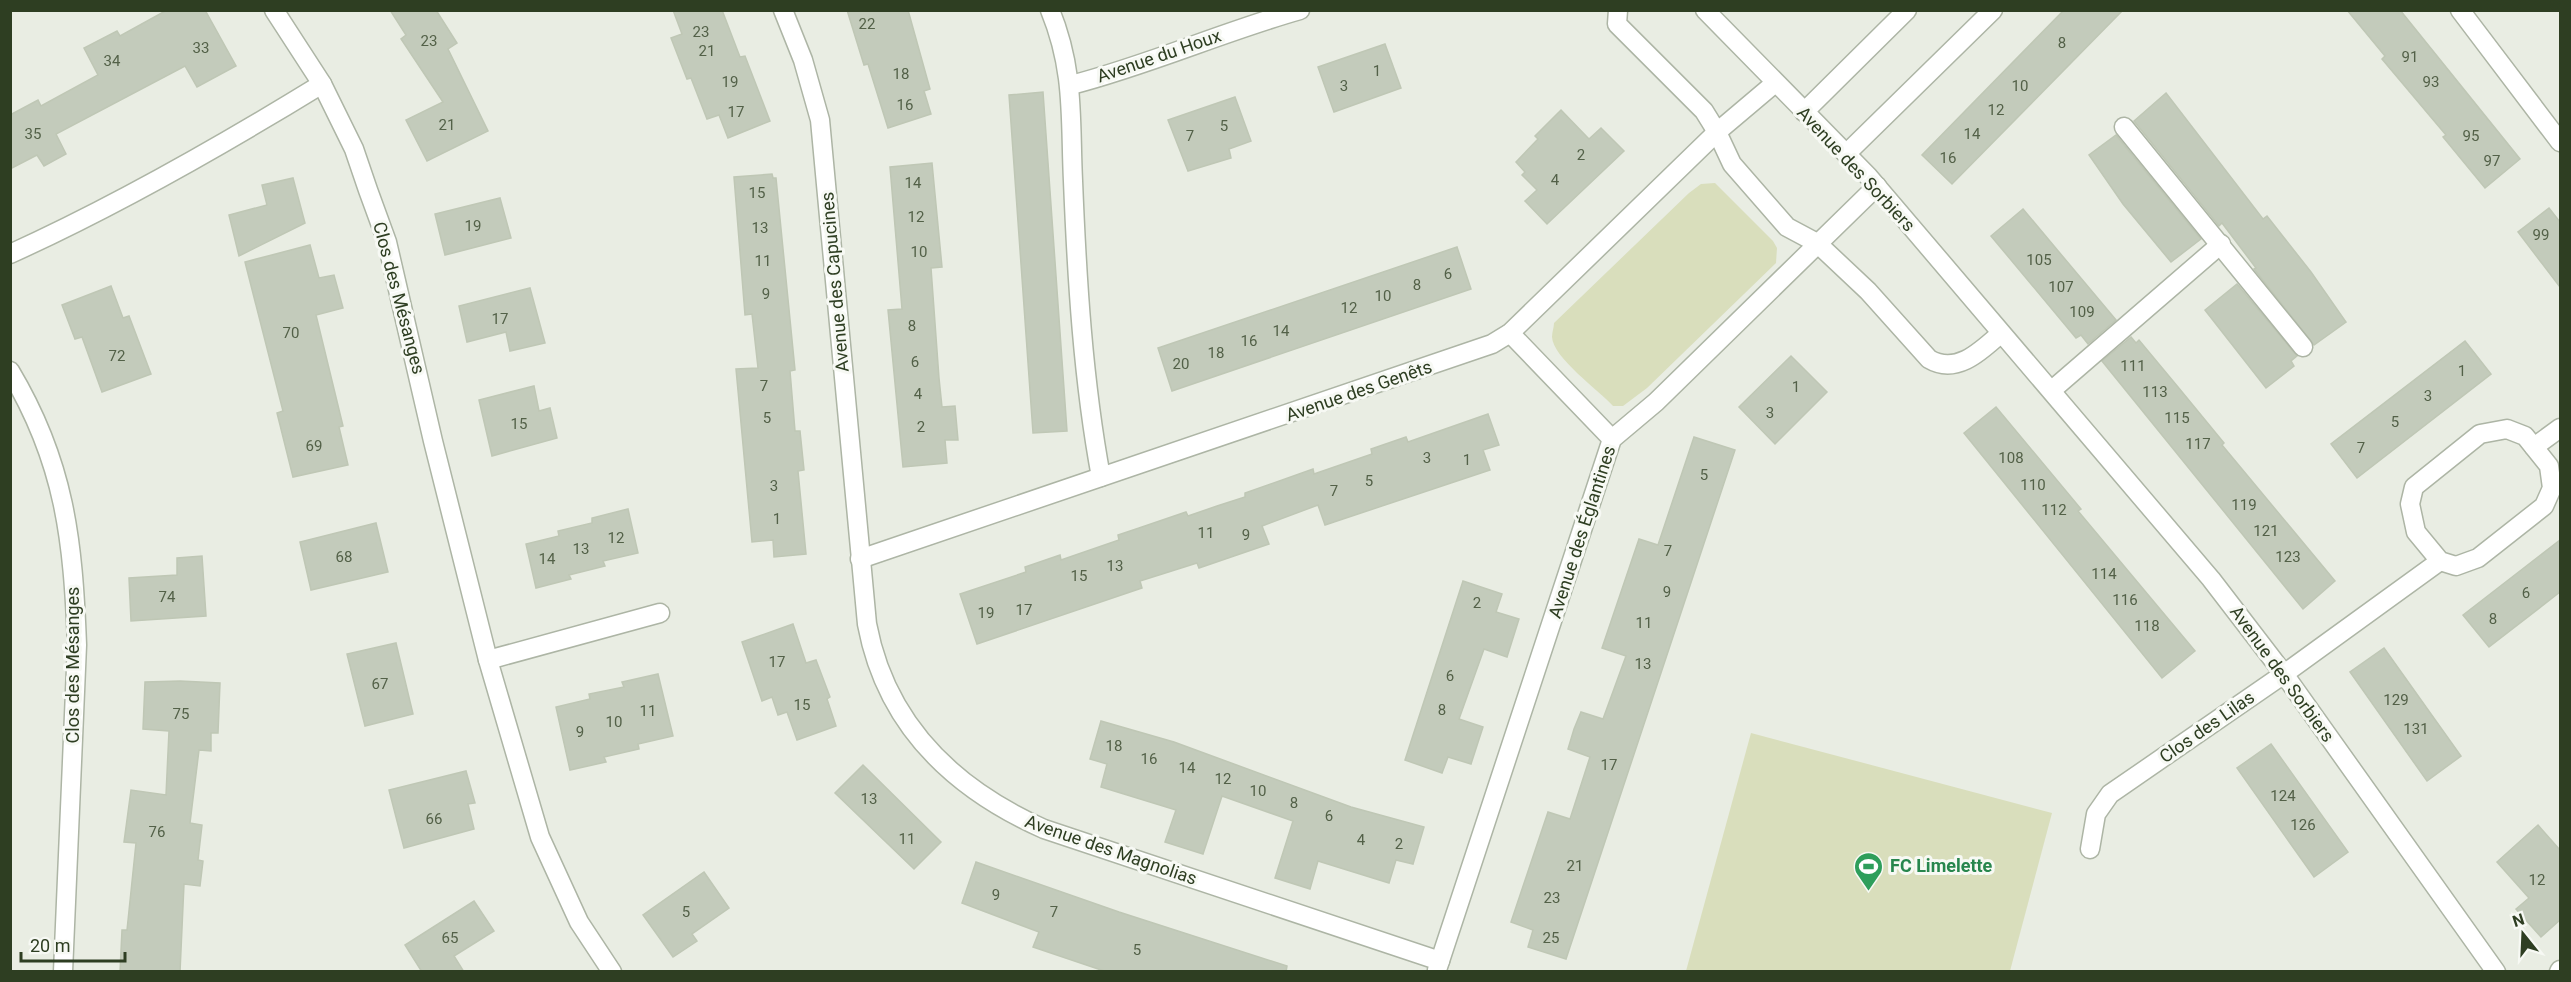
<svg xmlns="http://www.w3.org/2000/svg" width="2571" height="982" viewBox="0 0 2571 982" font-family="Roboto,sans-serif">
  <style>
    .green { fill: #d9debc }
    .building { fill: #c3cbbb; stroke: #bfc7b5; stroke-width: 1.5 }
    .lines { fill: none; stroke-linecap: round; stroke-linejoin: round }
    .minor-casing { stroke: #adb5a5; stroke-width: 21 }
    .tertiary-casing { stroke: #adb5a5; stroke-width: 21 }
    .minor { stroke: #fff; stroke-width: 18 }
    .tertiary { stroke: #fff; stroke-width: 18 }
    .labels { text-anchor: middle; stroke-width: 6; stroke-linejoin: round; paint-order: stroke }
    .number-label { font-size: 15px; fill: #536148 }
    .street-label { font-size: 18px; fill: #2e3e22; stroke: #f7f9f4 }
    .leisure-label { font-size: 18px; font-weight: bold; fill: #27864d; stroke: #f7f9f4; text-anchor: start }
  </style>
  <rect width="100%" height="100%" fill="#e9ede3"/>
  <g class="green">
    <path d="M1715 183 1773 241 1777 248 1776 263 1647 388 1623 406H1613C1599 390 1553 358 1552 337 1552 332 1554 327 1554 323L1689 193 1701 184Z"/>
    <polygon points="1751,733 2052,813 2010,971 1686,971"/>
  </g>
  <g class="building">
    <polygon points="167,10 205,10 236,66 197,87 185,66 56,134 66,154 44,166 37,155 10,169 10,115 38,100 41,106 98,75 84,48 117,31 120,36"/>
    <polygon points="390,10 436,10 457,43 448,49 488,131 427,161 406,120 443,102 401,39 406,35"/>
    <polygon points="673,10 722,10 740,57 745,56 770,121 728,138 719,115 707,119 691,78 687,79 671,38 682,34"/>
    <polygon points="847,10 908,10 930,89 924,91 931,114 888,128 868,64 864,65"/>
    <polygon points="2064,10 2123,10 1952,184 1922,155"/>
    <polygon points="2347,10 2400,10 2520,159 2485,188 2443,137 2446,135 2382,59 2385,56"/>
    <polygon points="1385,44 1401,88 1334,112 1318,67"/>
    <polygon points="1043,92 1067,431 1033,433 1009,95"/>
    <polygon points="2166,93 2263,219 2267,216 2311,272 2346,322 2314,345 2254,269 2256,268 2222,223 2219,226 2134,121"/>
    <polygon points="1235,97 1251,141 1229,149 1231,158 1188,171 1168,120"/>
    <polygon points="1561,110 1589,139 1601,128 1624,151 1547,224 1525,201 1537,190 1522,175 1525,172 1516,162 1538,139 1535,136"/>
    <polygon points="2116,135 2201,239 2171,262 2123,204 2089,155"/>
    <polygon points="932,163 942,267 931,268 939,378 942,407 955,406 958,440 945,440 947,463 903,467 888,310 902,309 890,167"/>
    <polygon points="772,174 773,178 776,178 795,370 790,371 795,431 800,431 804,470 798,471 806,554 774,557 773,540 752,542 736,369 758,368 752,314 745,315 734,177"/>
    <polygon points="293,178 305,223 239,256 229,215 267,205 262,185"/>
    <polygon points="500,198 511,238 445,255 435,214"/>
    <polygon points="2549,208 2560,222 2560,287 2518,232"/>
    <polygon points="2023,209 2116,320 2088,344 2081,335 2076,338 1991,236"/>
    <polygon points="310,245 319,278 334,275 343,308 316,315 343,426 339,427 348,465 293,477 277,413 283,411 245,262"/>
    <polygon points="1457,247 1471,289 1172,391 1158,348"/>
    <polygon points="2237,284 2297,356 2291,361 2294,366 2266,388 2205,310"/>
    <polygon points="111,286 123,318 129,316 151,374 102,392 82,337 75,339 62,305"/>
    <polygon points="530,288 545,343 510,351 506,332 467,342 459,306"/>
    <polygon points="2131,337 2136,343 2139,340 2178,387 2224,443 2222,445 2335,581 2303,609 2102,361"/>
    <polygon points="2465,341 2491,374 2357,478 2331,444"/>
    <polygon points="1791,356 1827,392 1775,444 1739,407"/>
    <polygon points="534,386 539,411 550,408 557,438 492,456 479,400"/>
    <polygon points="1996,407 2081,509 2078,511 2195,651 2162,678 1964,433"/>
    <polygon points="1488,414 1499,445 1483,450 1490,470 1325,525 1318,505 1262,526 1269,544 1199,568 1197,563 1140,581 1142,588 977,644 960,594 1026,572 1025,567 1060,555 1061,560 1119,540 1118,535 1139,528 1186,512 1188,516 1217,506 1245,497 1245,493 1313,469 1314,474 1372,454 1371,449 1406,437 1408,442"/>
    <polygon points="1694,437 1735,450 1566,959 1528,947 1533,930 1511,922 1548,812 1570,819 1590,757 1568,749 1574,729 1581,712 1603,719 1626,656 1602,648 1639,539 1658,545"/>
    <polygon points="628,509 638,553 603,561 605,566 569,575 571,579 536,588 526,544 559,536 558,531 592,523 592,518"/>
    <polygon points="376,523 388,572 311,590 300,542"/>
    <polygon points="2560,540 2560,592 2489,647 2463,615"/>
    <polygon points="202,556 206,616 131,621 129,578 177,575 177,558"/>
    <polygon points="1463,581 1502,594 1496,612 1519,619 1507,657 1484,649 1459,719 1483,727 1471,764 1448,757 1442,773 1405,760"/>
    <polygon points="793,624 806,663 816,660 830,697 827,699 836,726 797,740 787,712 778,715 772,697 762,701 742,642"/>
    <polygon points="396,643 413,714 365,726 347,654"/>
    <polygon points="2384,648 2461,756 2427,781 2350,672"/>
    <polygon points="658,674 673,736 638,744 639,749 604,757 606,762 570,770 556,707 590,699 589,694 624,687 622,682"/>
    <polygon points="180,681 220,683 218,733 211,733 211,751 199,750 190,823 202,825 198,860 203,861 200,886 184,884 180,972 120,972 122,930 127,930 136,843 124,842 131,790 166,795 169,731 143,729 145,682"/>
    <polygon points="1101,721 1174,742 1351,807 1424,827 1413,864 1396,860 1389,883 1318,861 1310,889 1275,878 1293,821 1222,796 1203,854 1165,842 1176,810 1101,787 1107,764 1090,759"/>
    <polygon points="2271,744 2348,852 2314,877 2237,768"/>
    <polygon points="863,765 941,842 914,869 835,793"/>
    <polygon points="466,771 475,803 468,804 474,829 404,848 389,790"/>
    <polygon points="2538,825 2560,850 2560,920 2541,937 2516,909 2529,898 2497,862"/>
    <polygon points="976,862 1119,912 1287,966 1286,972 1107,972 1033,947 1039,932 962,903"/>
    <polygon points="704,872 729,908 692,934 697,941 673,957 643,915"/>
    <polygon points="474,901 494,931 454,956 464,972 422,972 405,945"/>
  </g>
  <g class="lines">
    <defs>
      <g id="minor">
        <polyline points="274,10 322,84 354,149 368,190 387,242 433,441 488,660 540,837 579,922 612,972"/>
        <path d="M783 10 803 60 820 120 867 624C886 725 954 789 1044 829L1440 961"/>
        <path d="M1050 10C1075 71 1070 119 1073 181 1077 280 1083 380 1101 477"/>
        <path d="M1618 10 1617 24 1704 111 1717 132 1732 164 1787 227 1817 243 1868 291 1929 359C1956 375 1980 352 2000 334"/>
        <polyline points="1705,10 1868,176 2211,579 2284,674 2496,972"/>
        <path d="M1071 85C1149 65 1222 32 1300 10"/>
        <polyline points="1804,112 1907,10"/>
        <polyline points="2124,127 2303,347"/>
        <polyline points="1846,154 1993,10"/>
        <path d="M10 254C118 205 221 146 322 84"/>
        <polyline points="1510,333 1612,439"/>
        <path d="M10 371C65 463 73 540 77 645L63 972"/>
        <polyline points="2052,390 2221,244"/>
        <polygon points="2507,429 2525,436 2549,466 2552,488 2544,506 2478,558 2456,566 2440,561 2416,532 2410,504 2414,487 2480,434"/>
        <polyline points="2534,447 2560,428"/>
        <polyline points="860,559 1492,344 1510,333 1717,132 1775,83"/>
        <polyline points="488,660 660,613"/>
        <polyline points="2090,849 2096,814 2110,794 2284,674 2440,561"/>
        <polyline points="1437,970 1612,439 1656,402 1877,186"/>
        <polyline points="2559,972 2560,970"/>
      </g>
      <polyline id="tertiary" points="2460,10 2560,142"/>
    </defs>
    <use href="#minor" class="minor-casing"/>
    <use href="#tertiary" class="tertiary-casing"/>
    <use href="#minor" class="minor"/>
    <use href="#tertiary" class="tertiary"/>
  </g>
  <defs>
    <symbol id="stadium-pin" viewBox="-11 -11 22 30"><path d="M0 17L-7.5 6A9.5 9.5 0 1 1 7.5 6Z" fill="#2e9e5b" stroke="#f7f9f4"/><path d="M0-5a6.5 5 0 1 0 0 10a6.5 5 0 1 0 0-10ZM-3.5-1.8h7v3.6h-7Z" fill="#fff"/></symbol>
  </defs>
  <g fill-rule="evenodd">
    <use href="#stadium-pin" x="1852" y="850" width="33" height="45"/>
  </g>
  <g class="labels">
    <g class="number-label">
      <text x="867" y="29">22</text>
      <text x="701" y="37">23</text>
      <text x="429" y="46">23</text>
      <text x="2062" y="48">8</text>
      <text x="201" y="53">33</text>
      <text x="707" y="56">21</text>
      <text x="2410" y="62">91</text>
      <text x="112" y="66">34</text>
      <text x="1377" y="76">1</text>
      <text x="901" y="79">18</text>
      <text x="730" y="87">19</text>
      <text x="2431" y="87">93</text>
      <text x="1344" y="91">3</text>
      <text x="2020" y="91">10</text>
      <text x="905" y="110">16</text>
      <text x="1996" y="115">12</text>
      <text x="736" y="117">17</text>
      <text x="447" y="130">21</text>
      <text x="1224" y="131">5</text>
      <text x="33" y="139">35</text>
      <text x="1972" y="139">14</text>
      <text x="1190" y="141">7</text>
      <text x="2471" y="141">95</text>
      <text x="1581" y="160">2</text>
      <text x="1948" y="163">16</text>
      <text x="2492" y="166">97</text>
      <text x="1555" y="185">4</text>
      <text x="913" y="188">14</text>
      <text x="757" y="198">15</text>
      <text x="916" y="222">12</text>
      <text x="473" y="231">19</text>
      <text x="760" y="233">13</text>
      <text x="2541" y="240">99</text>
      <text x="919" y="257">10</text>
      <text x="2039" y="265">105</text>
      <text x="763" y="266">11</text>
      <text x="1448" y="279">6</text>
      <text x="1417" y="290">8</text>
      <text x="2061" y="292">107</text>
      <text x="766" y="299">9</text>
      <text x="1383" y="301">10</text>
      <text x="1349" y="313">12</text>
      <text x="2082" y="317">109</text>
      <text x="500" y="324">17</text>
      <text x="912" y="331">8</text>
      <text x="1281" y="336">14</text>
      <text x="291" y="338">70</text>
      <text x="1249" y="346">16</text>
      <text x="1216" y="358">18</text>
      <text x="117" y="361">72</text>
      <text x="915" y="367">6</text>
      <text x="1181" y="369">20</text>
      <text x="2133" y="371">111</text>
      <text x="2462" y="376">1</text>
      <text x="764" y="391">7</text>
      <text x="1796" y="392">1</text>
      <text x="2155" y="397">113</text>
      <text x="918" y="399">4</text>
      <text x="2428" y="401">3</text>
      <text x="1770" y="418">3</text>
      <text x="767" y="423">5</text>
      <text x="2177" y="423">115</text>
      <text x="2395" y="427">5</text>
      <text x="519" y="429">15</text>
      <text x="921" y="432">2</text>
      <text x="2198" y="449">117</text>
      <text x="314" y="451">69</text>
      <text x="2361" y="453">7</text>
      <text x="1427" y="463">3</text>
      <text x="2011" y="463">108</text>
      <text x="1467" y="465">1</text>
      <text x="1704" y="480">5</text>
      <text x="1369" y="486">5</text>
      <text x="2033" y="490">110</text>
      <text x="774" y="491">3</text>
      <text x="1334" y="496">7</text>
      <text x="2244" y="510">119</text>
      <text x="2054" y="515">112</text>
      <text x="777" y="524">1</text>
      <text x="2266" y="536">121</text>
      <text x="1206" y="538">11</text>
      <text x="1246" y="540">9</text>
      <text x="616" y="543">12</text>
      <text x="581" y="554">13</text>
      <text x="1668" y="556">7</text>
      <text x="344" y="562">68</text>
      <text x="2288" y="562">123</text>
      <text x="547" y="564">14</text>
      <text x="1115" y="571">13</text>
      <text x="2104" y="579">114</text>
      <text x="1079" y="581">15</text>
      <text x="1667" y="597">9</text>
      <text x="2526" y="598">6</text>
      <text x="167" y="602">74</text>
      <text x="2125" y="605">116</text>
      <text x="1477" y="608">2</text>
      <text x="1024" y="615">17</text>
      <text x="986" y="618">19</text>
      <text x="2493" y="624">8</text>
      <text x="1644" y="628">11</text>
      <text x="2147" y="631">118</text>
      <text x="777" y="667">17</text>
      <text x="1643" y="669">13</text>
      <text x="1450" y="681">6</text>
      <text x="380" y="689">67</text>
      <text x="2396" y="705">129</text>
      <text x="802" y="710">15</text>
      <text x="1442" y="715">8</text>
      <text x="648" y="716">11</text>
      <text x="181" y="719">75</text>
      <text x="614" y="727">10</text>
      <text x="2416" y="734">131</text>
      <text x="580" y="737">9</text>
      <text x="1114" y="751">18</text>
      <text x="1149" y="764">16</text>
      <text x="1609" y="770">17</text>
      <text x="1187" y="773">14</text>
      <text x="1223" y="784">12</text>
      <text x="1258" y="796">10</text>
      <text x="2283" y="801">124</text>
      <text x="869" y="804">13</text>
      <text x="1294" y="808">8</text>
      <text x="1329" y="821">6</text>
      <text x="434" y="824">66</text>
      <text x="2303" y="830">126</text>
      <text x="157" y="837">76</text>
      <text x="907" y="844">11</text>
      <text x="1361" y="845">4</text>
      <text x="1399" y="849">2</text>
      <text x="1575" y="871">21</text>
      <text x="2537" y="885">12</text>
      <text x="996" y="900">9</text>
      <text x="1552" y="903">23</text>
      <text x="686" y="917">5</text>
      <text x="1054" y="917">7</text>
      <text x="450" y="943">65</text>
      <text x="1551" y="943">25</text>
      <text x="1137" y="955">5</text>
    </g>
    <g class="street-label">
      <text transform="translate(1159 56) rotate(-19)" y="6">Avenue du Houx</text>
      <text transform="translate(1856 169) rotate(47)" y="6">Avenue des Sorbiers</text>
      <text transform="translate(835 282) rotate(-95)" y="6">Avenue des Capucines</text>
      <text transform="translate(399 298) rotate(75)" y="6">Clos des Mésanges</text>
      <text transform="translate(1359 391) rotate(-19)" y="6">Avenue des Genêts</text>
      <text transform="translate(1582 532) rotate(-72)" y="6">Avenue des Églantines</text>
      <text transform="translate(73 665) rotate(-90)" y="6">Clos des Mésanges</text>
      <text transform="translate(2282 674) rotate(54)" y="6">Avenue des Sorbiers</text>
      <text transform="translate(2207 727) rotate(-35)" y="6">Clos des Lilas</text>
      <text transform="translate(1111 850) rotate(19)" y="6">Avenue des Magnolias</text>
    </g>
    <g class="leisure-label">
      <text x="1890" y="872">FC Limelette</text>
    </g>
  </g>
  <rect width="2571" height="982" fill="none" stroke="#2e3e22" stroke-width="24"/>
  <g transform="translate(2523 934) rotate(342)" stroke="#f7f9f4" stroke-width="4.5" paint-order="stroke">
  <path d="M0-4.5L10 22L0 15L-10 22Z" fill="#2e3e22"/>
  <text y="-9" font-size="16" font-weight="bold" text-anchor="middle" fill="#2e3e22">N</text>
  </g>
  <path d="M21 952v9h104v-9" fill="none" stroke="#2e3e22" stroke-width="3"/>
  <text x="30" y="952" font-size="18" fill="#2e3e22" stroke="#f7f9f4" stroke-width="4.5" paint-order="stroke">20 m</text>
</svg>
